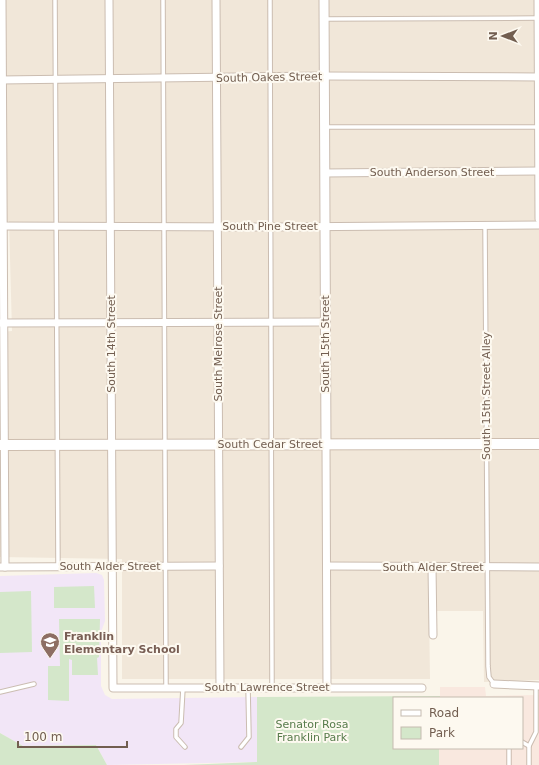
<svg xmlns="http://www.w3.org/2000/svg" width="539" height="765" viewBox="0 0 539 765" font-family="'DejaVu Sans',sans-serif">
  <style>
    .residential { fill: #f1e7d9 }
    .commercial { fill: #f9e8df }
    .education { fill: #f2e6f7 }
    .green { fill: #d4e7ca }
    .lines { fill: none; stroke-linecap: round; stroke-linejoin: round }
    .service-casing { stroke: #cbbdb1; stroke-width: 5.5 }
    .minor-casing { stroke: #cbbdb1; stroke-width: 9 }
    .tertiary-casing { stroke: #cbbdb1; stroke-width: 11 }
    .secondary-casing { stroke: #cebeaf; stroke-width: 12 }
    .service { stroke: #fff; stroke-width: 3.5 }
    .minor { stroke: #fff; stroke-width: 7 }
    .tertiary { stroke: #fff; stroke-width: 9 }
    .secondary { stroke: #fff; stroke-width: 10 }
    .labels { text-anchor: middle; stroke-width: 4; stroke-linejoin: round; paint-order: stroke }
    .street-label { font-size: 11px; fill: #725e50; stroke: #fdf9f0 }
    .education-label { font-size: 11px; font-weight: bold; fill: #785e54; stroke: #fdf9f0; text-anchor: start }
    .park-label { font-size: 11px; fill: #587c4c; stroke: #fdf9f0 }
  </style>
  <rect width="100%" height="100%" fill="#faf5ea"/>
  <polygon class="residential" points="0,0 539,0 539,680 484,682 483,611 429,611 430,679 122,679 122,559 0,557 0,332 12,331 9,221 0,221"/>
  <polygon class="commercial" points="440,687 485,687 486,696 539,695 539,765 439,765 439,748 522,748 522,698 440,698"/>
  <polygon class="education" points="96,573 102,575 104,580 105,621 101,632 101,686 105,695 112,699 257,697 257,762 107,765 96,745 23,746 0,733 0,576"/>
  <g class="green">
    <polygon points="94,586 95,608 54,608 54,587"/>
    <polygon points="31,591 32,652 0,653 0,592"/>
    <polygon points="59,619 100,619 99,657 97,658 98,675 72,675 72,660 69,659 69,701 48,700 48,666 60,666"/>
    <polygon points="440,696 440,698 394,698 394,748 439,748 439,765 184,765 257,762 257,697"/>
    <polygon points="0,733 23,746 96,745 107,765 0,765"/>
  </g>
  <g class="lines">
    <defs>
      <g id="service">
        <polyline points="55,0 58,567"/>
        <polyline points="163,0 166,687"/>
        <polyline points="270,0 272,687"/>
        <polyline points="324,19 538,18"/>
        <polyline points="325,127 539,127"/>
        <polyline points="485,226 488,666 489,677 494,684"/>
        <polyline points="183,688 181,723 176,729 176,737 185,747"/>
        <polyline points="0,692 34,684"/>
        <polyline points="522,742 529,746"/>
        <polyline points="241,747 249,737 248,687"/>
        <polyline points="509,748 509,765"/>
        <polyline points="529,765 529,746 536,732 536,686"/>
      </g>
      <g id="minor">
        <polyline points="2,0 5,567"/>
        <polyline points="109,0 113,688 422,688"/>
        <polyline points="216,0 220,687"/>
        <polyline points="538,0 539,219"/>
        <polyline points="0,80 324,76 539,77"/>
        <polyline points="325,173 539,171"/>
        <polyline points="0,226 270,227 539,225"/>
        <polyline points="0,323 325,322"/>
        <polyline points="326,445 327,687"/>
        <polyline points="327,566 539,567"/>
        <polyline points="0,567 219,566"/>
        <polyline points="432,567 433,635"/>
        <polyline points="494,684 539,686"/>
      </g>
      <polyline id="tertiary" points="324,0 326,445"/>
      <polyline id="secondary" points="0,445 539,444"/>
    </defs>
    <use href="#service" class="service-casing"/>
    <use href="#minor" class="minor-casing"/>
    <use href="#tertiary" class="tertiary-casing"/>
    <use href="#secondary" class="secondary-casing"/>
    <use href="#service" class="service"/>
    <use href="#minor" class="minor"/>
    <use href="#tertiary" class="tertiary"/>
    <use href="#secondary" class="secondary"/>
  </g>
  <defs>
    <symbol id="school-pin" viewBox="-11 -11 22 30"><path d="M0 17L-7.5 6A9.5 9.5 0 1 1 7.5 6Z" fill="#8d6e63" stroke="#fdf9f0"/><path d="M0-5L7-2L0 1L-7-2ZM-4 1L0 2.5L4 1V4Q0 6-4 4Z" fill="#fff"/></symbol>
  </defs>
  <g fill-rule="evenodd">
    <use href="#school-pin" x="39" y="631" width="22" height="30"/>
  </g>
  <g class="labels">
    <g class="street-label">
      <text transform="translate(269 77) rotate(-1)" y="4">South Oakes Street</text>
      <text x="432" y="176">South Anderson Street</text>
      <text x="270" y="230">South Pine Street</text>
      <text transform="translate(111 344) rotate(-90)" y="4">South 14th Street</text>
      <text transform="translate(218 344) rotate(-90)" y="4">South Melrose Street</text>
      <text transform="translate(325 344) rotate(-90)" y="4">South 15th Street</text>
      <text transform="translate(486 396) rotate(-90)" y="4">South 15th Street Alley</text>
      <text x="270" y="448">South Cedar Street</text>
      <text x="110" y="570">South Alder Street</text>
      <text x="433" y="571">South Alder Street</text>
      <text x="267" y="691">South Lawrence Street</text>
    </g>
    <g class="education-label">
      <text x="64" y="640">Franklin<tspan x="64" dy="13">Elementary School</tspan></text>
    </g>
    <g class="park-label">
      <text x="312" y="728">Senator Rosa<tspan x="312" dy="13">Franklin Park</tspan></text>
    </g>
  </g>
  <rect x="393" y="697" width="130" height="52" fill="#fdf9f0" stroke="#c5bbb0"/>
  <rect x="401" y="710" width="20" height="6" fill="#ffffff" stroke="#c5bbb0"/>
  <text x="429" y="717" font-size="12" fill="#725e50">Road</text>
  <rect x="401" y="727" width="20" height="12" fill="#d4e7ca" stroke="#c5bbb0"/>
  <text x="429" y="737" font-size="12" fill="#725e50">Park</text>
  <g transform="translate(503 36) rotate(270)" stroke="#fdf9f0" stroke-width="3" paint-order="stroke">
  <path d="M0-3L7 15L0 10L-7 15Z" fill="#725e50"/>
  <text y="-6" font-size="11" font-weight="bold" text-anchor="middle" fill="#725e50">N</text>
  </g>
  <path d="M18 741v6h109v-6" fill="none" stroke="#725e50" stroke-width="2"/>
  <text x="24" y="741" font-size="12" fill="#725e50" stroke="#fdf9f0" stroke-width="3" paint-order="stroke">100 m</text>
</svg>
